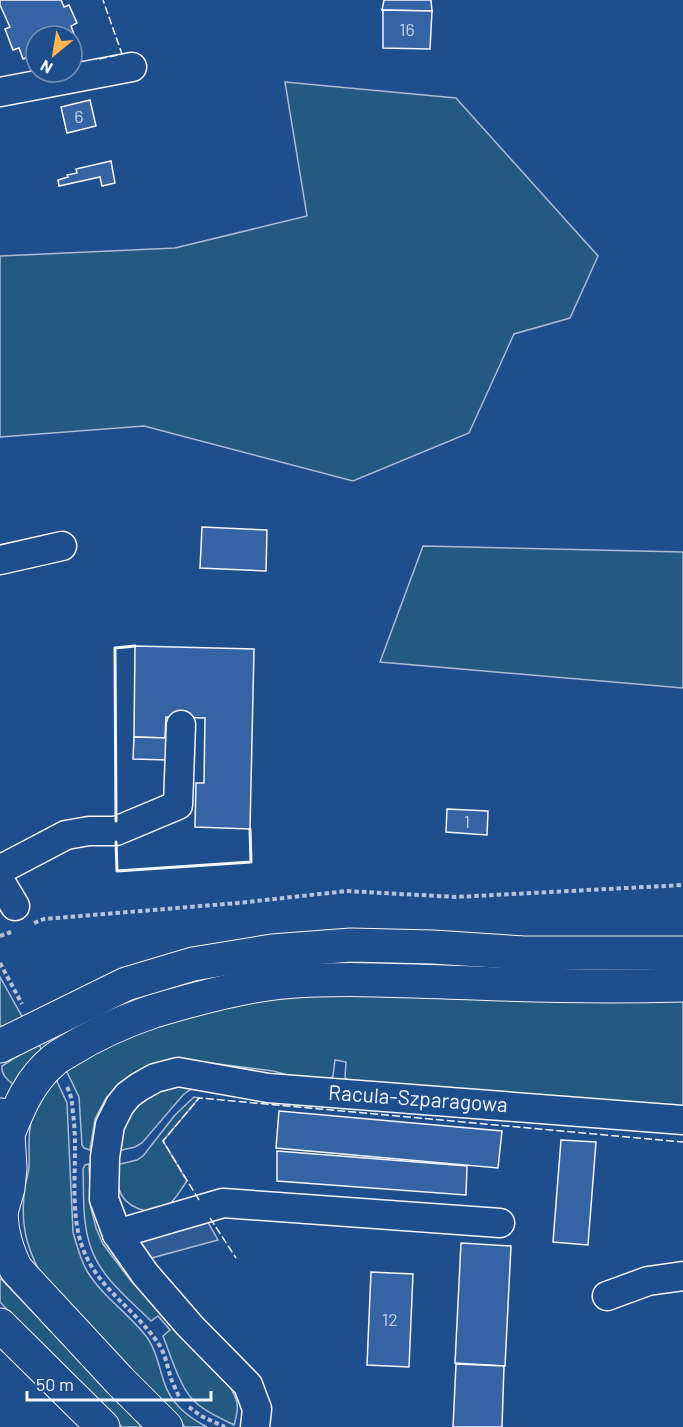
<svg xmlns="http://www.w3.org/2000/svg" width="683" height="1427" viewBox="0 0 683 1427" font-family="Barlow,sans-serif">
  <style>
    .green { fill: #245a82; stroke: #a8bbd7; stroke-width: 1.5 }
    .parking { fill: #305b95; stroke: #a8bbd7; stroke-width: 1.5 }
    .building { fill: #3563a3; stroke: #f2f6ff; stroke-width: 1.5 }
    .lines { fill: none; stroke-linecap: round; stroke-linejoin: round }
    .minor-casing { stroke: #f2f6ff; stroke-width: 31 }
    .major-casing { stroke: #f2f6ff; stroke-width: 35 }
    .path { stroke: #b3c4dc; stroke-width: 4; stroke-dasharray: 4.5 3; stroke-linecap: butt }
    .minor { stroke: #1f4e8c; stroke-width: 28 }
    .major { stroke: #1f4e8c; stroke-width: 33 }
    .fence { stroke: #f2f6ff; stroke-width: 1.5; stroke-dasharray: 8 3; stroke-linecap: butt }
    .wall { stroke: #f2f6ff; stroke-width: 3 }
    .labels { text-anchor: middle; stroke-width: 4.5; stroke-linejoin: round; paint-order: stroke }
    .number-label { font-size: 18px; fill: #c3d1e8 }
    .street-label { font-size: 21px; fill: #f2f6ff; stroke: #1f4e8c }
  </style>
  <rect width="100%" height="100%" fill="#1f4e8c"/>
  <g class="green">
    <polygon points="285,82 456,98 598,256 570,318 514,334 469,433 353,481 144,426 0,437 0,256 175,248 307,216"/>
    <polygon points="423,546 683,552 683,688 380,662"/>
    <polygon points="0,977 23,1018 0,1027"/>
    <polygon points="268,995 683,1000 683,1112 348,1081 345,1077 346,1062 335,1060 333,1076 329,1079 292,1076 273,1071 202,1062 155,1064 131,1075 106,1098 95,1119 90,1150 84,1148 82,1145 79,1097 64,1066 100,1043"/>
    <path d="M38 1043 44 1054 14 1085C8 1080 1 1075 2 1066Z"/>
    <path d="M55 1077 67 1103 73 1232C77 1246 80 1259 87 1271 102 1296 128 1313 146 1336 156 1349 159 1367 164 1382 171 1404 188 1417 207 1427H185L42 1276C25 1245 20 1222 25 1187 26 1181 28 1175 29 1168 30 1151 27 1134 32 1118 36 1105 48 1089 55 1077Z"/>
    <path d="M170 1087H195L188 1091 183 1095 142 1143 135 1147 118 1151C121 1116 137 1099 170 1087Z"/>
    <path d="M194 1097 199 1098 163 1141 187 1181C181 1189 175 1201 166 1207 149 1217 124 1207 119 1189 116 1181 117 1172 116 1165L137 1160 143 1156 175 1115Z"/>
    <path d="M89 1164 91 1208 96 1228 103 1244 131 1281 228 1383C238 1400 240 1406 234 1425 220 1418 204 1411 193 1400 180 1387 170 1354 163 1336L170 1330 158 1316 151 1321C129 1299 99 1276 90 1245 82 1221 84 1194 83 1169L85 1165Z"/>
    <polygon points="0,1278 143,1427 122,1427 0,1302"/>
  </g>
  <polygon class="parking" points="201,1210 218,1240 133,1263 117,1234"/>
  <g class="building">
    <polygon points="0,0 61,0 64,7 69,5 77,23 71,26 75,37 72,39 72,36 36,36 36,54 23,59 19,48 13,50 5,29 10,27 0,5"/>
    <polygon points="384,0 431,0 432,11 382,10"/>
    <polygon points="382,10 432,11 430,49 383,48 383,12"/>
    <polygon points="90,100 96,126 67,133 61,107"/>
    <polygon points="111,161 115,183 102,186 100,177 59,186 58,180 68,177 67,175 77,173 76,169"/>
    <polygon points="202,527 267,530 266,571 200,568"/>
    <polygon points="135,646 254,649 250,829 195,827 196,783 204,783 205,718 166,717 165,738 134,737"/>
    <polygon points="134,737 168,738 168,760 133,759"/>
    <polygon points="447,809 488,811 487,835 446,832"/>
    <polygon points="279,1111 502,1131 498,1168 276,1148"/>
    <polygon points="561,1140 596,1142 588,1245 553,1242"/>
    <polygon points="277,1151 467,1166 466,1195 277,1181"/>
    <polygon points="461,1243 511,1246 505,1366 455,1363"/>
    <polygon points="371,1272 413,1274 409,1367 367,1365"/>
    <polygon points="456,1364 504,1366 502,1427 453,1427"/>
  </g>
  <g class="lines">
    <defs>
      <g id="minor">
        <polyline points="0,92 132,67"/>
        <polyline points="0,560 62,546"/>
        <polyline points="0,868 7,866 66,835 89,831 116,831 178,805 181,725"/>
        <polyline points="0,881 15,906"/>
        <polyline points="117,1234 223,1203 500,1223"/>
        <polyline points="607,1296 648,1281 683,1276"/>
        <polyline points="255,1427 257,1409 248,1385 190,1326 145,1274 117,1234 104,1199 105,1157 110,1125 120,1105 128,1095 139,1087 155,1078 178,1072 268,1088 683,1120"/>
      </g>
      <g id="major">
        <polyline points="0,1046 126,984 193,964 272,951 351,945 433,947 524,953 683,953"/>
        <path d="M8 1134C19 1107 30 1080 53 1061 57 1057 63 1054 68 1051 95 1034 124 1021 154 1011 194 999 241 986 283 982 347 977 410 981 474 983 544 986 613 987 683 985"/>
        <path d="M1 1214C2 1235 7 1250 16 1269L120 1381 166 1427"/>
        <polyline points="0,1216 8,1188 10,1168 8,1134 1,1115"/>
        <polyline points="0,1325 103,1427"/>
      </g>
    </defs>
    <use href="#minor" class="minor-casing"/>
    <use href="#major" class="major-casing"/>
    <g class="path">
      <polyline points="34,923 44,919 238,903 347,891 456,897 683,885"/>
      <polyline points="0,936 11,932"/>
      <polyline points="0,963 22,1004"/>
      <path d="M67 1087C72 1096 72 1104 73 1114 79 1155 68 1207 82 1246 96 1288 137 1310 160 1346 166 1356 168 1370 172 1381 174 1386 177 1392 179 1397"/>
      <polyline points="189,1407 201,1416 225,1427"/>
    </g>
    <use href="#minor" class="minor"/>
    <use href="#major" class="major"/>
    <g class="fence">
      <polyline points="99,59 122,54 103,0"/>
      <polyline points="199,1200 163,1141 199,1098 683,1142"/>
      <polyline points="210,1218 236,1258"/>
    </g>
    <g class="wall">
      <polyline points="116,821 115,648 135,646"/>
      <polyline points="116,842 117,871 251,862 250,829"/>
    </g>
  </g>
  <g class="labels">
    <g class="number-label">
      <text x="407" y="36">16</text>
      <text x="79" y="123">6</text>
      <text x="467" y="828">1</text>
      <text x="390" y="1326">12</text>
    </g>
    <g class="street-label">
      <text transform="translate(418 1099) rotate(4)" y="7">Racula-Szparagowa</text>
    </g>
  </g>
  <g transform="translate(54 54) rotate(210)"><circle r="28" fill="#1f4e8c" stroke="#7391ba" stroke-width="1.5"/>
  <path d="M0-4.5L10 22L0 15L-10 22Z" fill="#ffb74d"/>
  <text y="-9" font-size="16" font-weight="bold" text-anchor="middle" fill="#f2f6ff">N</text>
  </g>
  <path d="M27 1391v9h184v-9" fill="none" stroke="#f2f6ff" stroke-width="3"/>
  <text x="36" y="1391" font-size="18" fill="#f2f6ff" stroke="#1f4e8c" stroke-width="4.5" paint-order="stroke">50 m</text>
</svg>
